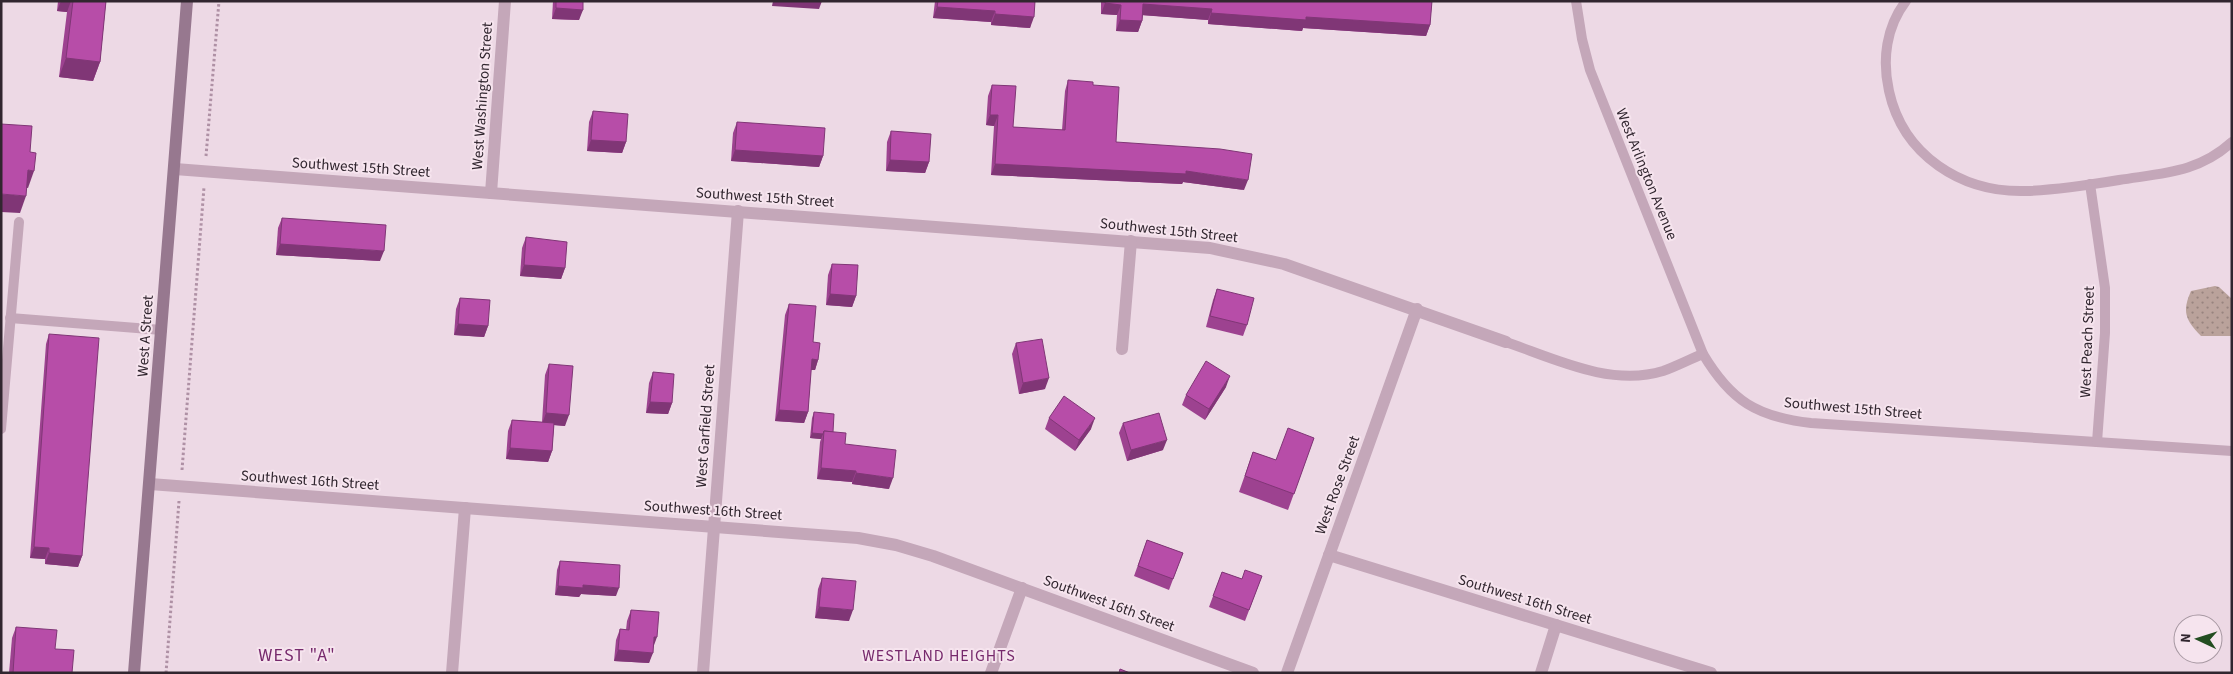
<svg xmlns="http://www.w3.org/2000/svg" width="2233" height="674" viewBox="0 0 2233 674" font-family="'Source Sans 3',sans-serif">
  <style>
    .grass { fill: url(#grass-dots) }
    .lines { fill: none; stroke-linecap: round; stroke-linejoin: round }
    .path { stroke: #af91a5; stroke-width: 3; stroke-dasharray: 2.5 2.5; stroke-linecap: butt }
    .service { stroke: #c4a7b9; stroke-width: 10 }
    .minor { stroke: #c4a7b9; stroke-width: 12 }
    .secondary { stroke: #97788f; stroke-width: 12 }
    .wall { fill: #9d4290 }
    .shaded-wall { fill: #803676 }
    .building { fill: #b74da8; stroke: #803676 }
    .labels { text-anchor: middle; stroke-width: 4; stroke-linejoin: round; paint-order: stroke }
    .street-label { font-size: 15px; fill: #31262f; stroke: #f6e4ee }
    .neighbourhood-label { font-size: 16px; letter-spacing: 1px; fill: #76296c; stroke: #f6e4ee }
    .quarter-label { font-size: 18px; letter-spacing: 1px; fill: #76296c; stroke: #f6e4ee }
  </style>
  <defs>
    <pattern id="grass-dots" width="8" height="8" patternUnits="userSpaceOnUse" patternTransform="scale(1.25)"><rect width="8" height="8" fill="#baa29b"/><path d="M2 2h.1M6 6h.1" fill="none" stroke="#98847f" stroke-width="1.8" stroke-linecap="round"/></pattern>
  </defs>
  <rect width="100%" height="100%" fill="#edd9e5"/>
  <path class="grass" d="M2215 286 2219 287 2232 299V336H2201C2185 320 2182 311 2191 291Z"/>
  <g class="lines">
    <g class="path">
      <polyline points="206,156 219,1"/>
      <polyline points="182,470 204,187"/>
      <polyline points="166,673 179,501"/>
    </g>
    <g class="service">
      <path d="M1576 1 1582 39 1590 70 1703 354C1731 401 1757 417 1811 423L2232 451"/>
      <path d="M1906 1C1886 27 1882 60 1889 91 1903 155 1961 193 2026 191 2057 190 2089 185 2119 180 2163 173 2198 173 2232 142"/>
      <polyline points="2090,184 2105,288 2105,333 2097,442"/>
      <polyline points="10,318 162,330"/>
      <path d="M1506 342C1555 359 1611 387 1663 371 1677 366 1690 359 1703 354"/>
      <polyline points="1,429 19,222"/>
    </g>
    <g class="minor">
      <polyline points="175,169 1210,248 1284,264 1506,342"/>
      <polyline points="491,193 505,1"/>
      <polyline points="1122,349 1131,241"/>
      <polyline points="150,484 858,538 896,545 933,556 1253,673"/>
      <polyline points="1329,555 1711,673"/>
      <polyline points="452,673 465,508"/>
      <polyline points="703,673 738,211"/>
      <polyline points="991,673 1022,588"/>
      <polyline points="1287,673 1417,309"/>
      <polyline points="1541,673 1556,625"/>
    </g>
    <polyline class="secondary" points="134,673 187,1"/>
  </g>
  <g class="wall">
    <polygon points="58,1 106,1 100,62 93,81 59,77 67,12 57,11"/>
    <polygon points="553,1 583,1 579,20 552,19"/>
    <polygon points="935,1 1035,1 1030,28 991,25 991,22 933,18"/>
    <polygon points="1101,1 1432,1 1430,25 1426,36 1303,28 1302,31 1208,24 1208,20 1143,15 1142,21 1138,32 1116,31 1117,15 1101,14"/>
    <polygon points="1068,80 1093,85 1116,142 1244,190 1183,182 1182,184 991,175 994,126 986,125 988,96 992,85 1013,127 1062,130 1065,91"/>
    <polygon points="593,111 626,142 622,153 587,151 589,122"/>
    <polygon points="737,122 823,156 819,167 731,161 733,133"/>
    <polygon points="891,131 929,162 925,173 886,171 887,142"/>
    <polygon points="282,218 380,261 276,255 278,228"/>
    <polygon points="526,237 565,268 561,279 520,276 522,248"/>
    <polygon points="832,264 856,296 852,307 826,305 828,275"/>
    <polygon points="1217,289 1247,325 1243,336 1206,327 1213,300"/>
    <polygon points="460,298 488,326 484,337 454,335 456,309"/>
    <polygon points="789,304 813,342 818,360 815,370 811,370 808,412 804,423 775,421 785,315"/>
    <polygon points="49,334 82,556 78,567 45,564 45,559 30,558 46,344"/>
    <polygon points="1016,343 1045,389 1019,394 1012,354"/>
    <polygon points="549,364 565,426 554,425 552,451 548,462 506,459 508,431 512,420 542,422 545,375"/>
    <polygon points="653,372 672,403 668,414 646,413 649,383"/>
    <polygon points="1226,387 1205,420 1182,405 1186,395"/>
    <polygon points="814,412 833,432 889,489 852,484 852,482 817,479 820,442 821,439 810,438 812,418"/>
    <polygon points="1049,418 1091,429 1075,451 1045,429"/>
    <polygon points="1123,423 1163,450 1127,461 1119,433"/>
    <polygon points="1314,438 1288,510 1239,492 1253,452 1276,460"/>
    <polygon points="1147,540 1183,553 1169,590 1134,576"/>
    <polygon points="560,561 616,596 581,594 579,597 555,595 557,570"/>
    <polygon points="1222,572 1242,579 1262,576 1245,621 1209,607"/>
    <polygon points="822,578 849,621 815,618 818,589"/>
    <polygon points="631,610 653,648 649,663 614,661 616,640 620,629 626,630 627,621"/>
    <polygon points="16,627 55,649 72,673 9,673 12,638"/>
  </g>
  <g class="shaded-wall">
    <polygon points="61,1 71,1 67,12 57,11"/>
    <polygon points="773,1 822,1 819,9 772,6"/>
    <polygon points="1105,3 1121,5 1117,15 1101,14"/>
    <polygon points="1143,4 1212,9 1208,20 1140,15"/>
    <polygon points="937,7 995,11 991,22 933,18"/>
    <polygon points="556,8 583,10 579,20 552,19"/>
    <polygon points="1211,13 1306,17 1430,25 1426,36 1303,28 1302,31 1208,24"/>
    <polygon points="995,14 1034,17 1030,28 991,25"/>
    <polygon points="1120,20 1142,21 1138,32 1116,31"/>
    <polygon points="66,58 100,62 93,81 59,77"/>
    <polygon points="990,115 998,115 994,126 986,125"/>
    <polygon points="591,140 626,142 622,153 587,151"/>
    <polygon points="735,150 823,156 819,167 731,161"/>
    <polygon points="890,160 929,162 925,173 886,171"/>
    <polygon points="995,164 1186,171 1248,180 1244,190 1183,182 1182,184 991,175"/>
    <polygon points="28,170 34,171 28,188 21,187"/>
    <polygon points="1,194 26,196 20,213 1,212"/>
    <polygon points="280,244 384,251 380,261 276,255"/>
    <polygon points="524,265 565,268 561,279 520,276"/>
    <polygon points="830,294 856,296 852,307 826,305"/>
    <polygon points="458,324 488,326 484,337 454,335"/>
    <polygon points="812,359 818,360 815,370 808,370"/>
    <polygon points="1230,376 1226,387 1205,420 1209,409"/>
    <polygon points="1049,378 1045,389 1019,394 1023,383"/>
    <polygon points="650,402 672,403 668,414 646,413"/>
    <polygon points="779,410 808,412 804,423 775,421"/>
    <polygon points="546,413 569,415 565,426 542,424"/>
    <polygon points="1095,418 1091,429 1075,451 1079,440"/>
    <polygon points="812,433 823,434 821,439 810,438"/>
    <polygon points="1167,440 1163,450 1127,461 1131,450"/>
    <polygon points="510,448 552,451 548,462 506,459"/>
    <polygon points="821,468 856,471 852,482 817,479"/>
    <polygon points="856,473 893,478 889,489 852,484"/>
    <polygon points="34,547 49,548 45,559 30,558"/>
    <polygon points="49,553 82,556 78,567 45,564"/>
    <polygon points="583,585 619,588 616,596 581,594 579,597 555,595 558,586"/>
    <polygon points="819,607 853,610 849,621 815,618"/>
    <polygon points="654,637 657,637 653,648"/>
    <polygon points="618,650 653,653 649,663 614,661"/>
  </g>
  <g class="building">
    <polygon points="73,1 106,1 100,62 66,58"/>
    <polygon points="556,1 583,1 583,10 556,8"/>
    <polygon points="938,1 1035,1 1034,17 995,14 995,11 937,7"/>
    <polygon points="1105,1 1432,1 1430,25 1306,17 1306,20 1211,13 1212,9 1143,4 1142,21 1120,20 1121,5 1105,3"/>
    <polygon points="1068,80 1093,82 1093,85 1119,87 1116,142 1220,149 1252,154 1248,180 1186,171 1186,174 995,164 998,115 990,115 992,85 1016,86 1013,127 1065,130"/>
    <polygon points="593,111 628,114 626,142 591,140"/>
    <polygon points="737,122 825,128 823,156 735,150"/>
    <polygon points="1,124 32,126 30,152 36,153 34,171 28,170 26,196 1,194"/>
    <polygon points="891,131 931,134 929,162 890,160"/>
    <polygon points="282,218 386,225 384,251 280,244"/>
    <polygon points="526,237 567,242 565,268 524,265"/>
    <polygon points="832,264 858,265 856,296 830,294"/>
    <polygon points="1217,289 1254,298 1247,325 1210,316"/>
    <polygon points="460,298 490,300 488,326 458,324"/>
    <polygon points="789,304 816,306 813,342 820,343 818,360 812,359 808,412 779,410"/>
    <polygon points="49,334 99,338 82,556 49,553 49,548 34,547"/>
    <polygon points="1042,339 1049,378 1023,383 1016,343"/>
    <polygon points="1206,361 1230,376 1209,409 1186,395"/>
    <polygon points="549,364 573,366 569,415 546,413"/>
    <polygon points="653,372 674,374 672,403 650,402"/>
    <polygon points="1064,396 1095,418 1079,440 1049,418"/>
    <polygon points="814,412 834,414 833,432 824,431 823,434 812,433"/>
    <polygon points="1159,413 1167,440 1131,450 1123,423"/>
    <polygon points="512,420 554,423 552,451 510,448"/>
    <polygon points="1288,428 1314,438 1294,494 1245,476 1253,452 1276,460"/>
    <polygon points="824,431 846,433 845,444 896,450 893,478 856,473 856,471 821,468"/>
    <polygon points="1147,540 1183,553 1173,579 1138,566"/>
    <polygon points="560,561 620,565 619,588 583,585 583,588 558,586"/>
    <polygon points="1245,570 1262,576 1249,610 1213,596 1222,572 1242,579"/>
    <polygon points="822,578 856,581 853,610 819,607"/>
    <polygon points="631,610 659,612 657,637 654,637 653,653 618,650 620,629 629,630"/>
    <polygon points="16,627 57,630 55,649 74,650 72,673 13,673"/>
    <polygon points="1120,669 1130,673 1119,673"/>
  </g>
  <g class="labels">
    <g class="street-label">
      <text transform="translate(482 96) rotate(-86)" y="5">West Washington Street</text>
      <text transform="translate(361 167) rotate(4)" y="5">Southwest 15th Street</text>
      <text transform="translate(1647 174) rotate(68)" y="5">West Arlington Avenue</text>
      <text transform="translate(765 197) rotate(4)" y="5">Southwest 15th Street</text>
      <text transform="translate(1169 230) rotate(6)" y="5">Southwest 15th Street</text>
      <text transform="translate(145 336) rotate(-86)" y="5">West A Street</text>
      <text transform="translate(2087 342) rotate(-88)" y="5">West Peach Street</text>
      <text transform="translate(1853 408) rotate(5)" y="5">Southwest 15th Street</text>
      <text transform="translate(705 426) rotate(-86)" y="5">West Garfield Street</text>
      <text transform="translate(310 480) rotate(4)" y="5">Southwest 16th Street</text>
      <text transform="translate(1337 485) rotate(-70)" y="5">West Rose Street</text>
      <text transform="translate(713 510) rotate(4)" y="5">Southwest 16th Street</text>
      <text transform="translate(1525 599) rotate(17)" y="5">Southwest 16th Street</text>
      <text transform="translate(1109 603) rotate(20)" y="5">Southwest 16th Street</text>
    </g>
    <g class="neighbourhood-label">
      <text x="939" y="661">WESTLAND HEIGHTS</text>
    </g>
    <g class="quarter-label">
      <text x="297" y="661">WEST "A"</text>
    </g>
  </g>
  <rect width="2233" height="674" fill="none" stroke="#31262f" stroke-width="5"/>
  <g transform="translate(2198 639) rotate(274)"><circle r="24" fill="#f6e4ee" stroke="#a798a2"/>
  <path d="M0-4L9 19L0 12L-9 19Z" fill="#234d21"/>
  <text y="-8" font-size="14" font-weight="bold" text-anchor="middle" fill="#31262f">N</text>
  </g>
</svg>
